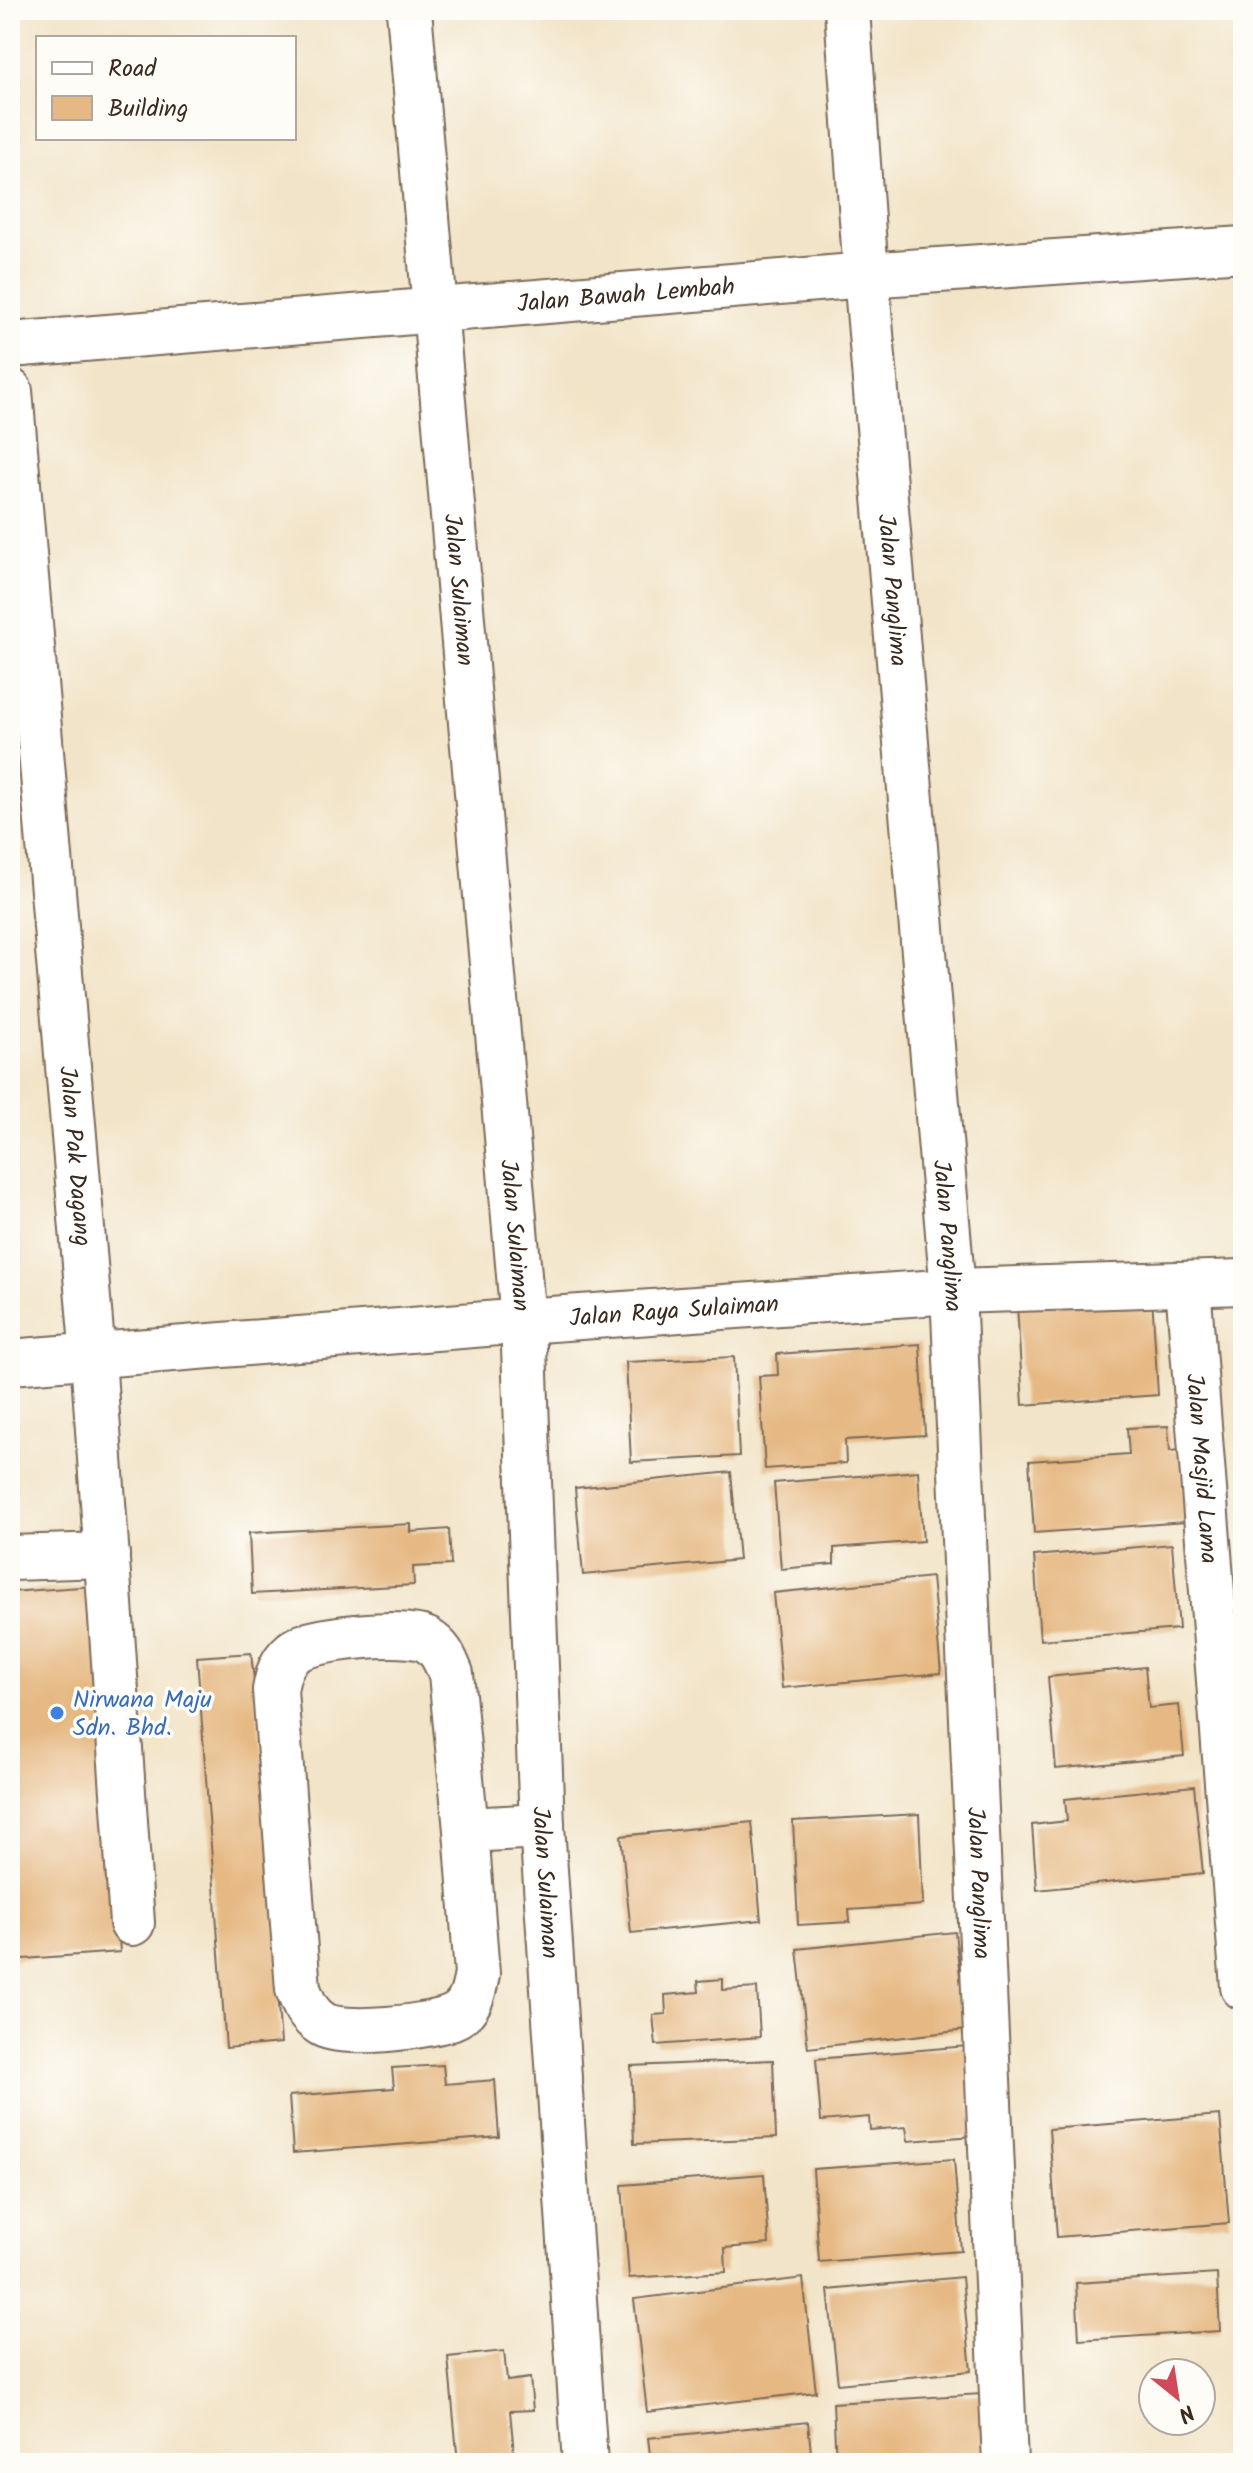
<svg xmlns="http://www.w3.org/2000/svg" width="1253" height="2473" viewBox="0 0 1253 2473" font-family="Kalam,sans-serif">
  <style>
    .building { fill: #e6b984 }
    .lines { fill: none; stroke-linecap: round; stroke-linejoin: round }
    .minor-casing { stroke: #7b6b5a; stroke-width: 48 }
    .minor { stroke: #fff; stroke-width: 44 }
    .shop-dot { fill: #3f7fe0; stroke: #fdfcf7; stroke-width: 3 }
    .labels { text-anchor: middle; stroke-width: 7; stroke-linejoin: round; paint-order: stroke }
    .street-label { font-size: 24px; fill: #3b2a1e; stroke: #fdfcf7 }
    .shop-label { font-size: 24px; fill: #366cbe; stroke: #fdfcf7; text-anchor: start }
  </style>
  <rect width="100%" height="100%" fill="#fdfcf7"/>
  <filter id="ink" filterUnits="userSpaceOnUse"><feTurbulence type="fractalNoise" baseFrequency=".0125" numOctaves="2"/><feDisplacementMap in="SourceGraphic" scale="16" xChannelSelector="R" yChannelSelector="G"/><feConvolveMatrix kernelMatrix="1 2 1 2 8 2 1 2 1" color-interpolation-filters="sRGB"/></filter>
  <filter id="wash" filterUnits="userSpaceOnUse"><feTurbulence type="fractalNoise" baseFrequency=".006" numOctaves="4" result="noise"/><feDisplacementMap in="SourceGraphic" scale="32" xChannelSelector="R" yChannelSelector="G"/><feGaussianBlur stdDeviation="1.8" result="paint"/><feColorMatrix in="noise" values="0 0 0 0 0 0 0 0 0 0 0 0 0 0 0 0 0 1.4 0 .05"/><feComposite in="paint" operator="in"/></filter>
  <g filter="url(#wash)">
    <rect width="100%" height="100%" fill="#f2e4c8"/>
    <g id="blocks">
      <g class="building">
        <polygon points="1152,1295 1158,1395 1023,1405 1017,1305"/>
        <polygon points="1243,1305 1243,1380 1241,1380 1237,1306"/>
        <polygon points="920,1344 925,1435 845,1440 846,1463 765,1469 759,1376 778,1375 777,1354"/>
        <polygon points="734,1357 739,1456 631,1462 626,1362"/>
        <polygon points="1168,1426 1170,1451 1181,1450 1185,1522 1034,1533 1029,1461 1129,1454 1127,1428"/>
        <polygon points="918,1471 923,1541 834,1548 834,1564 781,1569 774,1483"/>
        <polygon points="731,1472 739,1560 583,1575 575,1488"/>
        <polygon points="411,1524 411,1532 449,1529 451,1565 413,1567 414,1585 252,1594 249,1533"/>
        <polygon points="1172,1544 1179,1629 1040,1640 1034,1556"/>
        <polygon points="932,1577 941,1673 782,1688 773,1593"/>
        <polygon points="95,1586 120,1952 10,1960 10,1592"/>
        <polygon points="251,1653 289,2005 278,2005 281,2043 226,2048 197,1657"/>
        <polygon points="1145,1667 1149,1708 1179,1705 1184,1756 1056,1769 1048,1677"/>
        <polygon points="1194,1786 1203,1873 1037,1890 1032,1825 1067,1821 1065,1799"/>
        <polygon points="919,1814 923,1905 849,1910 850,1922 798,1925 793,1821"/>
        <polygon points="752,1822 761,1920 631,1933 621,1836"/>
        <polygon points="955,1932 966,2030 808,2048 797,1949"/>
        <polygon points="723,1979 723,1990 757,1988 760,2037 656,2045 653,2015 666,2014 665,1995 699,1992 698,1981"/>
        <polygon points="967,2046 975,2136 908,2141 906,2127 870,2130 869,2117 821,2121 816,2059"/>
        <polygon points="773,2060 776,2138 634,2144 631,2066"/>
        <polygon points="443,2065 445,2084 495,2080 499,2137 293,2153 289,2096 394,2088 392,2068"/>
        <polygon points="1220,2115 1229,2223 1057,2237 1049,2129"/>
        <polygon points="954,2159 961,2251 819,2262 813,2169"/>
        <polygon points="764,2174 769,2244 725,2248 726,2272 629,2278 622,2185"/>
        <polygon points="1217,2274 1220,2331 1079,2340 1076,2283"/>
        <polygon points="962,2277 971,2371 838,2384 828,2290"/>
        <polygon points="803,2278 816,2392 647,2412 634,2299"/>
        <polygon points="504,2351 507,2381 530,2378 533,2410 510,2411 515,2463 458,2463 448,2357"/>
        <polygon points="982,2394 985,2463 836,2463 833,2403"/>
        <polygon points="808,2422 812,2463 651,2463 648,2438"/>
      </g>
    </g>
  </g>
  <g filter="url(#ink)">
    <use href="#blocks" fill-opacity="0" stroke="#7b6b5a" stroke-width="2"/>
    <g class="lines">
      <defs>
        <g id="minor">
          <path id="s1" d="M409 10 523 1321 542 1826 585 2463"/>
          <path id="s2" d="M847 10 866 275 953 1291 1005 2463"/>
          <path id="s3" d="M10 345 866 275 1243 249"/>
          <path id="s4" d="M10 391 93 1357 132 1923"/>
          <path id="s5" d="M1188 1285 1243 1987"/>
          <path id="s6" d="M10 1362 523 1321 953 1291 1243 1282"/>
          <polyline points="10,1558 107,1555"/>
          <path d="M466 1830 451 1674C445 1660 441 1648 427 1640 409 1629 308 1638 293 1652 280 1663 278 1675 275 1690L298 1989C304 2005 308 2015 322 2024 340 2037 435 2027 455 2016 471 2008 474 1990 477 1974L466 1830 542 1826"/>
        </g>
      </defs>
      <use href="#minor" class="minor-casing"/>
      <use href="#minor" class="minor"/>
    </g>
  </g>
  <circle class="shop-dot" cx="57" cy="1713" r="8"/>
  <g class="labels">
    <g class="street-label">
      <text dy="8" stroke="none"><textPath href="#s3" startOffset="618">Jalan Bawah Lembah</textPath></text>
      <text dy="8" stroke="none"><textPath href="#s2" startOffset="582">Jalan Panglima</textPath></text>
      <text dy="8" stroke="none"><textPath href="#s1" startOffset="582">Jalan Sulaiman</textPath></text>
      <text dy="8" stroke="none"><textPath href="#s4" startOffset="768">Jalan Pak Dagang</textPath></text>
      <text dy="8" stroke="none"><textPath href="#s1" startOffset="1230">Jalan Sulaiman</textPath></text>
      <text dy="8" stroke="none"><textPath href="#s2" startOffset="1230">Jalan Panglima</textPath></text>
      <text dy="8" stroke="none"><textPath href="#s6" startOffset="666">Jalan Raya Sulaiman</textPath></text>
      <text dy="8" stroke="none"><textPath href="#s5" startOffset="184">Jalan Masjid Lama</textPath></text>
      <text dy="8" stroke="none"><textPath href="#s1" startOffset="1878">Jalan Sulaiman</textPath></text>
      <text dy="8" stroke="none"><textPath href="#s2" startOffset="1878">Jalan Panglima</textPath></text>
    </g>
    <g class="shop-label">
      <text x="73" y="1707">Nirwana Maju<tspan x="73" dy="28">Sdn. Bhd.</tspan></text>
    </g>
  </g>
  <rect width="1253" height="2473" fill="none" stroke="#fdfcf7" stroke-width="40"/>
  <rect x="36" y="36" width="260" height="104" fill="#fdfcf7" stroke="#afa8a0" stroke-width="2"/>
  <rect x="52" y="62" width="40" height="12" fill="#ffffff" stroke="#afa8a0" stroke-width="2"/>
  <text x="108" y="76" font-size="24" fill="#3b2a1e">Road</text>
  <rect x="52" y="96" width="40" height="24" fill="#e6b984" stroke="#afa8a0" stroke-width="2"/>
  <text x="108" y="116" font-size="24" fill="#3b2a1e">Building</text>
  <g transform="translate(1177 2397) rotate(150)"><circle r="38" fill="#fdfcf7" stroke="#afa8a0" stroke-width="2"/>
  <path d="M0-6L14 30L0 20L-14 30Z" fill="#d1495b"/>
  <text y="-12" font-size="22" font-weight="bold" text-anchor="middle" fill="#3b2a1e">N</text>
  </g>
</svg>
